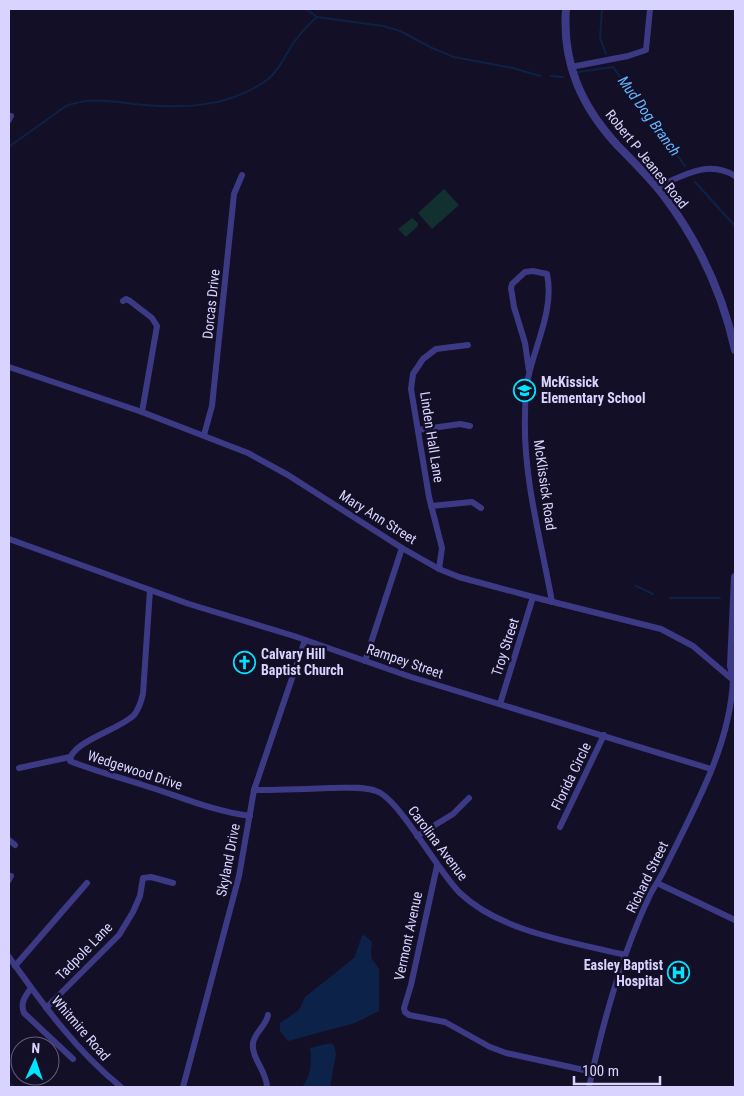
<svg xmlns="http://www.w3.org/2000/svg" width="744" height="1096" viewBox="0 0 744 1096" font-family="'Roboto Condensed',sans-serif">
  <style>
    .green { fill: #12302f }
    .water { fill: #0c2248 }
    .lines { fill: none; stroke-linecap: round; stroke-linejoin: round }
    .stream { stroke: #0c2248; stroke-width: 2 }
    .minor { stroke: #3d3a85; stroke-width: 6 }
    .tertiary { stroke: #3d3a85; stroke-width: 8 }
    .labels { text-anchor: middle; stroke-width: 5; stroke-linejoin: round; paint-order: stroke }
    .street-label { font-size: 14px; fill: #d9d4ff; stroke: #130f26 }
    .poi-label { font-size: 14px; font-weight: bold; fill: #d9d4ff; stroke: #130f26; text-anchor: start }
    .water-label { font-size: 15px; font-style: italic; fill: #62b6ff; stroke: #130f26 }
  </style>
  <rect width="100%" height="100%" fill="#130f26"/>
  <g class="green">
    <polygon points="444,189 459,205 432,229 418,213"/>
    <polygon points="412,218 418,223 418,226 406,237 398,229"/>
  </g>
  <g class="water">
    <polygon points="364,935 372,942 371,952 372,959 379,969 379,1011 355,1023 288,1041 280,1031 280,1023 299,1010 305,997 354,958 362,936"/>
    <path d="M330 1043 334 1045 336 1054 330 1087H302C311 1076 312 1062 310 1048Z"/>
  </g>
  <g class="lines">
    <g class="stream">
      <polyline points="306,9 317,17 383,26 400,31 432,48 454,57 513,68 540,76"/>
      <polyline points="602,9 600,38 606,54"/>
      <polyline points="578,72 613,67 685,166"/>
      <polyline points="551,76 563,77"/>
      <path d="M10 146 66 106C89 97 111 101 134 104 181 109 228 108 267 80 279 71 286 54 294 42 301 33 308 24 317 17"/>
      <polyline points="695,182 735,226"/>
      <polyline points="636,586 653,594"/>
      <polyline points="670,598 720,598"/>
      <polyline points="9,1083 15,1087"/>
    </g>
    <g class="minor">
      <polyline points="571,67 628,56 646,50 650,9"/>
      <polyline points="9,120 11,116"/>
      <path d="M657 187C683 176 708 159 735 176"/>
      <polyline points="123,301 126,299 130,301 152,318 157,326 142,412"/>
      <path d="M9 367 142 412 248 453 288 475 402 548 439 569 459 577 533 597 661 629 693 646 733 680C730 748 692 812 663 872 659 880 654 887 650 895 621 956 603 1021 589 1087"/>
      <path d="M529 371 525 343 514 307 511 288 512 284 525 272 533 271 547 274C554 306 538 339 530 370 526 384 525 400 525 415 523 478 541 540 552 602"/>
      <polyline points="418,430 460,424 470,426"/>
      <polyline points="204,435 212,406 234,194 242,175"/>
      <polyline points="431,506 472,502 481,508"/>
      <polyline points="9,539 189,604 294,636 411,677 711,769"/>
      <polyline points="439,569 442,548 429,497 411,389 413,374 423,359 436,349 468,345"/>
      <path d="M150 590 143 694C141 702 139 709 134 715 121 729 70 742 70 761 94 771 119 777 143 785 179 796 212 811 250 816"/>
      <polyline points="365,661 402,548"/>
      <polyline points="500,704 533,597"/>
      <polyline points="19,768 70,757"/>
      <path d="M254 790C280 790 305 789 330 788 345 788 362 786 376 791 399 798 438 872 460 893 501 932 572 942 625 955"/>
      <polyline points="560,827 604,735"/>
      <polyline points="417,836 453,814 469,798"/>
      <polyline points="9,840 15,845"/>
      <polyline points="437,866 411,985 404,1008 405,1012 409,1015 445,1022 490,1047 506,1053 593,1072"/>
      <polyline points="9,880 11,876"/>
      <polyline points="657,883 735,920"/>
      <path d="M9 957C42 1003 76 1051 121 1087"/>
      <polyline points="15,966 87,883"/>
      <path d="M31 988C25 997 20 1002 24 1013L73 1059"/>
      <polyline points="46,1008 119,935 133,912 140,896 143,878 151,877 173,883"/>
      <polyline points="183,1087 239,876 254,790 305,640"/>
      <path d="M267 1087C267 1072 251 1058 253 1043 255 1032 266 1026 268 1015"/>
    </g>
    <g class="tertiary">
      <path d="M566 9C562 63 581 106 618 146 634 162 650 178 664 196 698 241 723 295 735 350"/>
      <polyline points="735,577 731,666 735,683"/>
    </g>
  </g>
  <defs>
    <symbol id="school-ring" viewBox="-11 -11 22 22"><circle r="9.5" fill="#130f26" stroke="#00e5ff" stroke-width="1.5"/><path d="M0-5L7-2L0 1L-7-2ZM-4 1L0 2.5L4 1V4Q0 6-4 4Z" fill="#00e5ff"/></symbol>
    <symbol id="church-ring" viewBox="-11 -11 22 22"><circle r="9.5" fill="#130f26" stroke="#00e5ff" stroke-width="1.5"/><path d="M-1.2-6h2.4v3.5h3.3v2.4h-3.3V6h-2.4V-.1h-3.3v-2.4h3.3Z" fill="#00e5ff"/></symbol>
    <symbol id="hospital-ring" viewBox="-11 -11 22 22"><circle r="9.5" fill="#130f26" stroke="#00e5ff" stroke-width="1.5"/><path d="M-5-5h3v3.5h4V-5h3V5h-3V1.5h-4V5h-3Z" fill="#00e5ff"/></symbol>
  </defs>
  <g fill-rule="evenodd">
    <use href="#school-ring" x="512" y="378" width="25" height="25"/>
    <use href="#church-ring" x="232" y="650" width="25" height="25"/>
    <use href="#hospital-ring" x="666" y="960" width="25" height="25"/>
  </g>
  <g class="labels">
    <g class="street-label">
      <text transform="translate(647 159) rotate(51)" y="5">Robert P Jeanes Road</text>
      <text transform="translate(211 304) rotate(-84)" y="5">Dorcas Drive</text>
      <text transform="translate(432 437) rotate(81)" y="5">Linden Hall Lane</text>
      <text transform="translate(545 485) rotate(82)" y="5">McKlissick Road</text>
      <text transform="translate(378 517) rotate(32)" y="5">Mary Ann Street</text>
      <text transform="translate(505 647) rotate(-72)" y="5">Troy Street</text>
      <text transform="translate(405 661) rotate(19)" y="5">Rampey Street</text>
      <text transform="translate(135 770) rotate(18)" y="5">Wedgewood Drive</text>
      <text transform="translate(571 776) rotate(-64)" y="5">Florida Circle</text>
      <text transform="translate(438 843) rotate(53)" y="5">Carolina Avenue</text>
      <text transform="translate(228 860) rotate(-79)" y="5">Skyland Drive</text>
      <text transform="translate(647 877) rotate(-64)" y="5">Richard Street</text>
      <text transform="translate(408 936) rotate(-78)" y="5">Vermont Avenue</text>
      <text transform="translate(84 951) rotate(-46)" y="5">Tadpole Lane</text>
      <text transform="translate(81 1028) rotate(49)" y="5">Whitmire Road</text>
    </g>
    <g class="poi-label">
      <text x="541" y="387">McKissick<tspan x="541" dy="16">Elementary School</tspan></text>
      <text x="261" y="659">Calvary Hill<tspan x="261" dy="16">Baptist Church</tspan></text>
      <text x="663" y="970" text-anchor="end">Easley Baptist<tspan x="663" dy="16">Hospital</tspan></text>
    </g>
    <g class="water-label">
      <text transform="translate(649 116) rotate(54)" y="5">Mud Dog Branch</text>
    </g>
  </g>
  <rect width="744" height="1096" fill="none" stroke="#d9d4ff" stroke-width="20"/>
  <g transform="translate(35 1061) rotate(3)"><circle r="24" fill="#130f26" stroke="#625e7d"/>
  <path d="M0-4L9 19L0 12L-9 19Z" fill="#00e5ff"/>
  <text y="-8" font-size="14" font-weight="bold" text-anchor="middle" fill="#d9d4ff">N</text>
  </g>
  <path d="M574 1076v8h86v-8" fill="none" stroke="#d9d4ff" stroke-width="2.5"/>
  <text x="582" y="1076" font-size="15" fill="#d9d4ff" stroke="#130f26" stroke-width="4" paint-order="stroke">100 m</text>
</svg>
